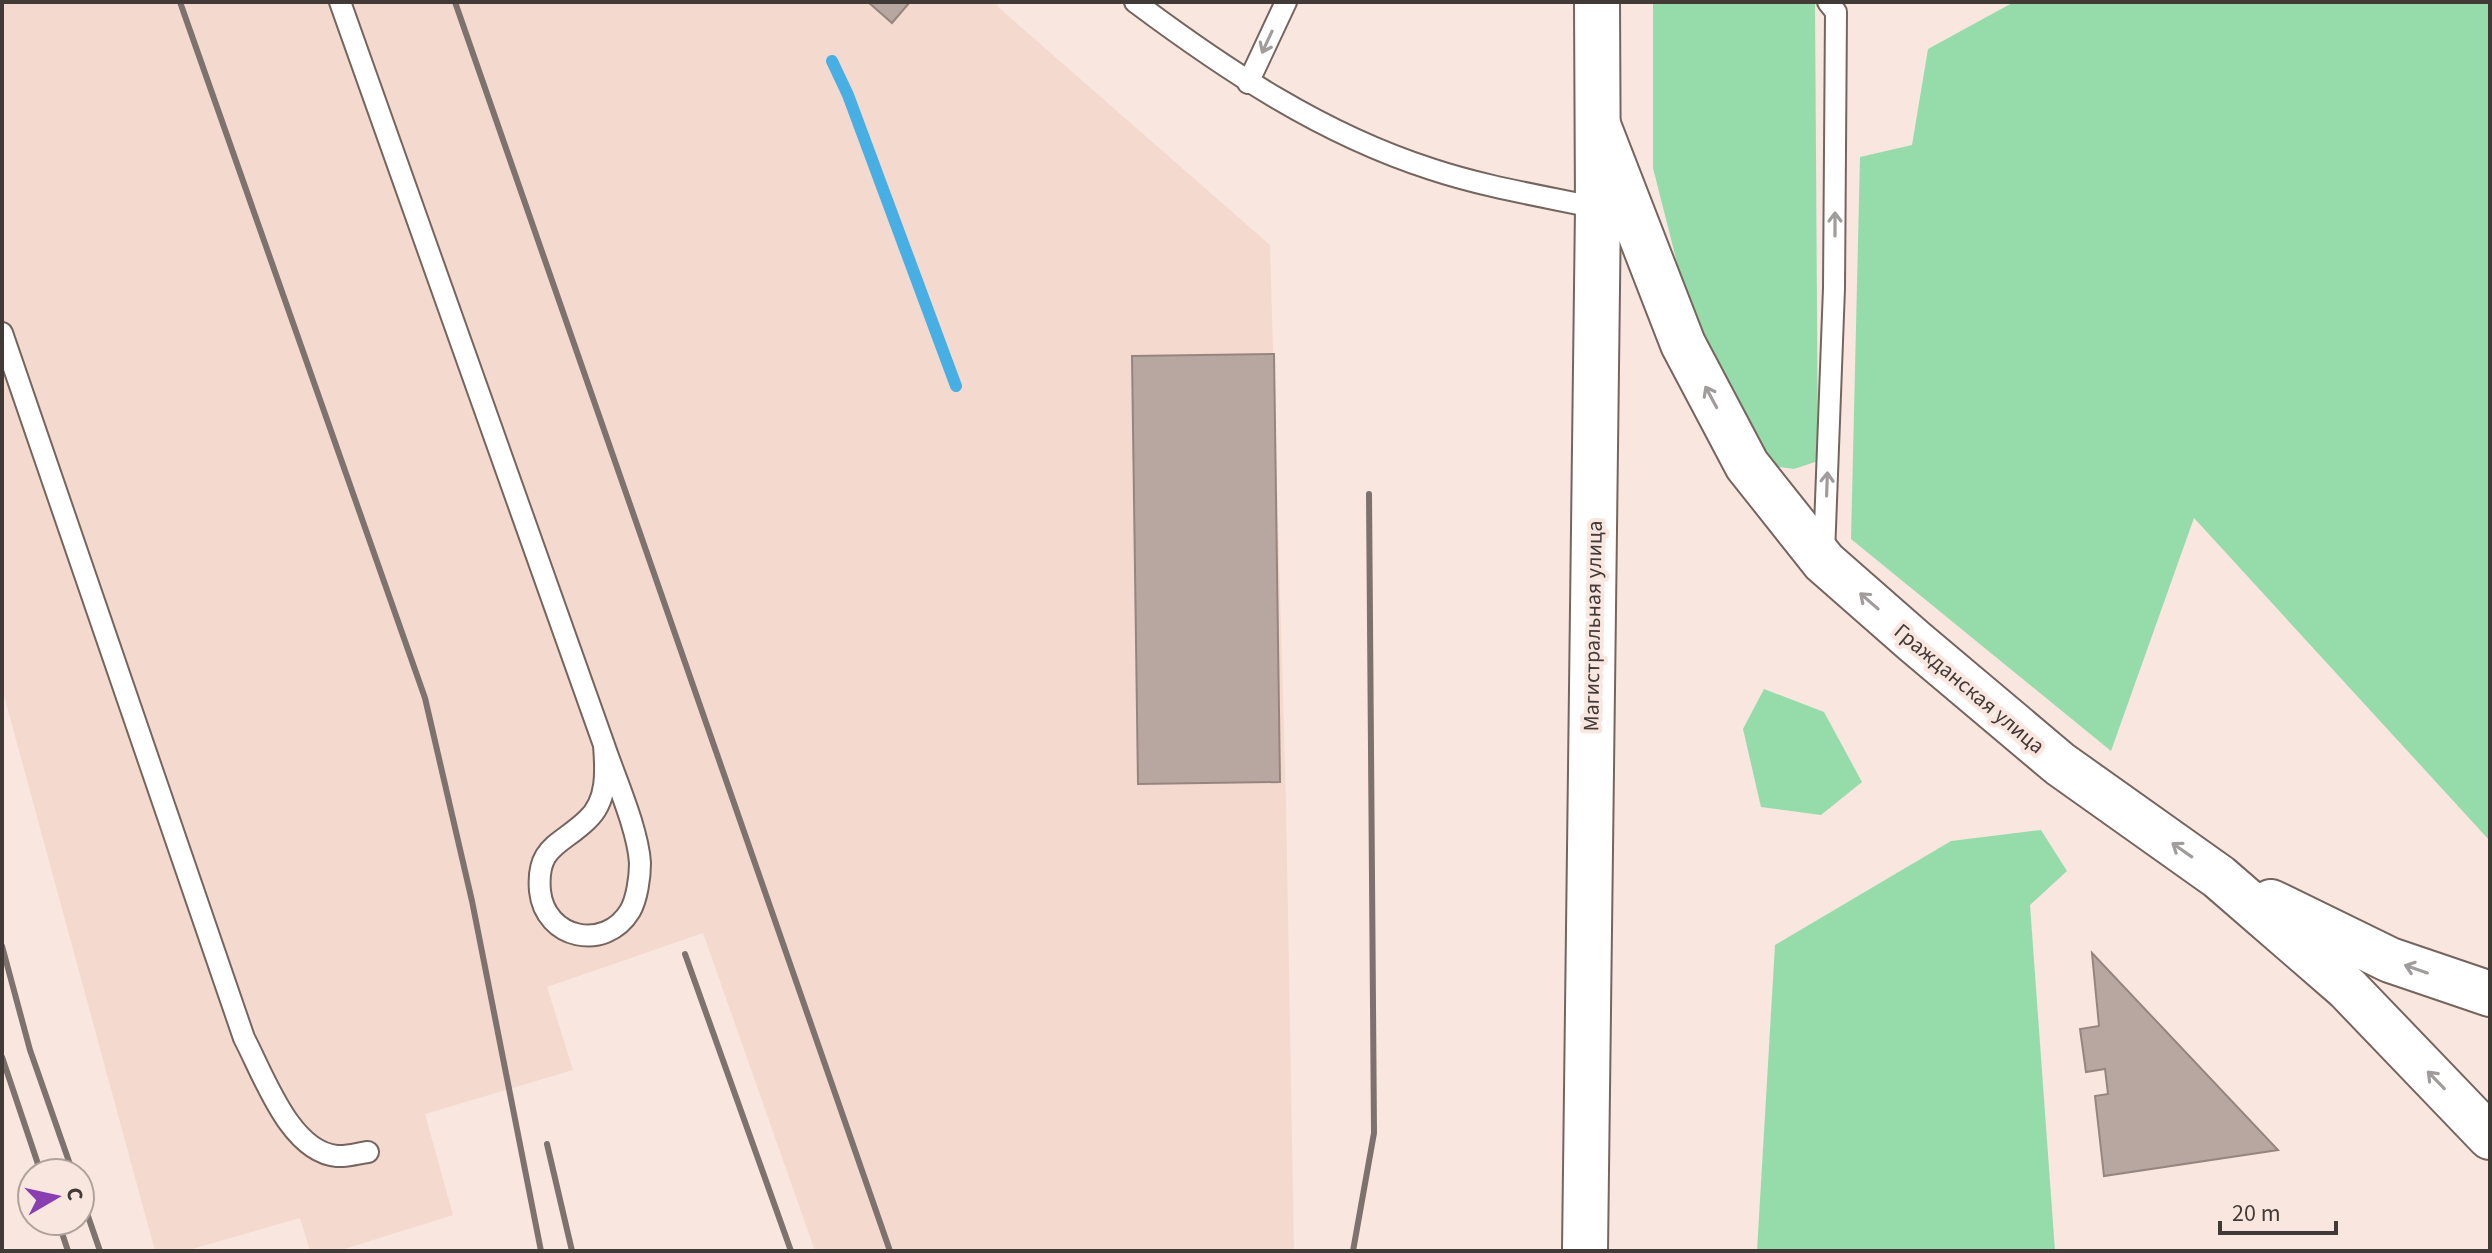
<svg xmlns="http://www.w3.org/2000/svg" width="2492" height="1253" viewBox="0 0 2492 1253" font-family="'Source Sans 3',sans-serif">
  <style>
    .built { fill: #f4d9cf }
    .green { fill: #96dcab }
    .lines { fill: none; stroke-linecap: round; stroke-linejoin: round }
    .stream { stroke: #48afe5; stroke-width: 12 }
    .building { fill: #b8a7a0; stroke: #96857f; stroke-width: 2 }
    .service-casing { stroke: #75655f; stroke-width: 24 }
    .tertiary-casing { stroke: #75655f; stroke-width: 48 }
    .primary-casing { stroke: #75655f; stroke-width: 48 }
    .service { stroke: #fff; stroke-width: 20 }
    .tertiary { stroke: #fff; stroke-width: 44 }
    .primary { stroke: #fff; stroke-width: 44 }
    .rail { stroke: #7d726e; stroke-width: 6 }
    .oneway { stroke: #a09c9b }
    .labels { text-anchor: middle; stroke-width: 8; stroke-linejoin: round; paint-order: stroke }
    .street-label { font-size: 22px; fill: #413a37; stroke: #f9e6df }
  </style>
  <rect width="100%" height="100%" fill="#f9e6df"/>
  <polygon class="built" points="2,2 999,2 997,6 1270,245 1286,802 1294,1251 815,1251 703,933 547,987 573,1070 425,1114 453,1215 338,1251 310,1251 300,1218 185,1251 155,1251 2,688"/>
  <g class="green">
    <polygon points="1653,2 1815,2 1818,461 1794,469 1766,465 1692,322 1653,168"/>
    <polygon points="2014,2 2490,2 2490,841 2194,518 2111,751 1851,539 1860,157 1912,145 1928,49"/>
    <polygon points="1764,689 1824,712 1862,782 1821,815 1761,807 1743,729"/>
    <polygon points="2041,830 2067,871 2030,905 2055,1251 1757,1251 1775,945 1951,841"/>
  </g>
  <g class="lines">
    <polyline class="stream" points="832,61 848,95 956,386"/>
  </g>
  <g class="building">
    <polygon points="868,2 910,2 892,23"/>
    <polygon points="1274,354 1280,782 1138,784 1132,356"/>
    <polygon points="2092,953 2278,1150 2104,1176 2095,1096 2108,1094 2105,1069 2086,1072 2080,1029 2099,1026"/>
  </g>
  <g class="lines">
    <defs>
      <g id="service">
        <path d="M340 2 604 745C615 778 638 829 640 863 640 877 637 899 630 911 605 952 545 939 540 891 536 846 560 846 587 820 608 801 606 771 604 745"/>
        <path d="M1135 2C1226 70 1322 134 1431 169 1485 187 1542 196 1598 208"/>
        <polyline points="1248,83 1286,2"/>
        <path d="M2 333 244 1038C264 1076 290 1152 337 1156 347 1157 359 1153 368 1152"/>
        <polyline points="1824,554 1834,288 1836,12 1828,2"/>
      </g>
      <g id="tertiary">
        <polyline points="1598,125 1683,344 1747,465 1824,562 1914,641 2060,764 2219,877 2347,988 2490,1137"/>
        <polyline points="2271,902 2390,960 2490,994"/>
      </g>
      <polyline id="primary" points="1585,1251 1598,208 1597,2"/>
    </defs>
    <use href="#service" class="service-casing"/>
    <use href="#tertiary" class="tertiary-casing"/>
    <use href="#primary" class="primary-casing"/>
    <use href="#service" class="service"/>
    <use href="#tertiary" class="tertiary"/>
    <use href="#primary" class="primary"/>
    <g class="rail">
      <polyline points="180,2 425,698 472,901 541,1251"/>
      <polyline points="455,2 890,1251"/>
      <polyline points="2,946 30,1050 73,1173"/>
      <polyline points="685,954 791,1251"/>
      <polyline points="2,1057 41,1173"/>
      <polyline points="547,1144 572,1251"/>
      <polyline points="80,1193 100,1251"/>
      <polyline points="58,1221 68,1251"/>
      <polyline points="1353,1251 1374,1133 1369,494"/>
    </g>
  </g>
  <defs><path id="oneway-shaft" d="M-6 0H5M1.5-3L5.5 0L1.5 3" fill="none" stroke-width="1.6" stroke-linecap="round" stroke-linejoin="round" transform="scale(2)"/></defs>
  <g class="oneway">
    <use href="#oneway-shaft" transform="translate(1267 42) rotate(115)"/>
    <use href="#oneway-shaft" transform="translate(1835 224) rotate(-90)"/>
    <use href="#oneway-shaft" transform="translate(1711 397) rotate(-118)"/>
    <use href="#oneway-shaft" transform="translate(1827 484) rotate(-88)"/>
    <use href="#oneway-shaft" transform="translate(1869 601) rotate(-139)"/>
    <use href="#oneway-shaft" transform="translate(2182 850) rotate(-145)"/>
    <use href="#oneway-shaft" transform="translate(2416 969) rotate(-161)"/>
    <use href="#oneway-shaft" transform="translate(2436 1080) rotate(-134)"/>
  </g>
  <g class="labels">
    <g class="street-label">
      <text transform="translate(1592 626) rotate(-89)" y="8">Магистральная улица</text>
      <text transform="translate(1970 688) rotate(40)" y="8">Гражданская улица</text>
    </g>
  </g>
  <rect width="2492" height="1253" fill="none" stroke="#413a37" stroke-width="8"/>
  <g transform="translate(56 1197) rotate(81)"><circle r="38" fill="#f9e6df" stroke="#afa19c" stroke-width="2"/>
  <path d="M0-6L14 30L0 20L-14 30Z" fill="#893fb1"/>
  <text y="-12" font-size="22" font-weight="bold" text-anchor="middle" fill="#413a37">С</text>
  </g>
  <path d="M2220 1221v12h116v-12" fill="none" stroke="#413a37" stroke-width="4"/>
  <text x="2232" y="1221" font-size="24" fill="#413a37" stroke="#f9e6df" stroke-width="6" paint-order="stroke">20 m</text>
</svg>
